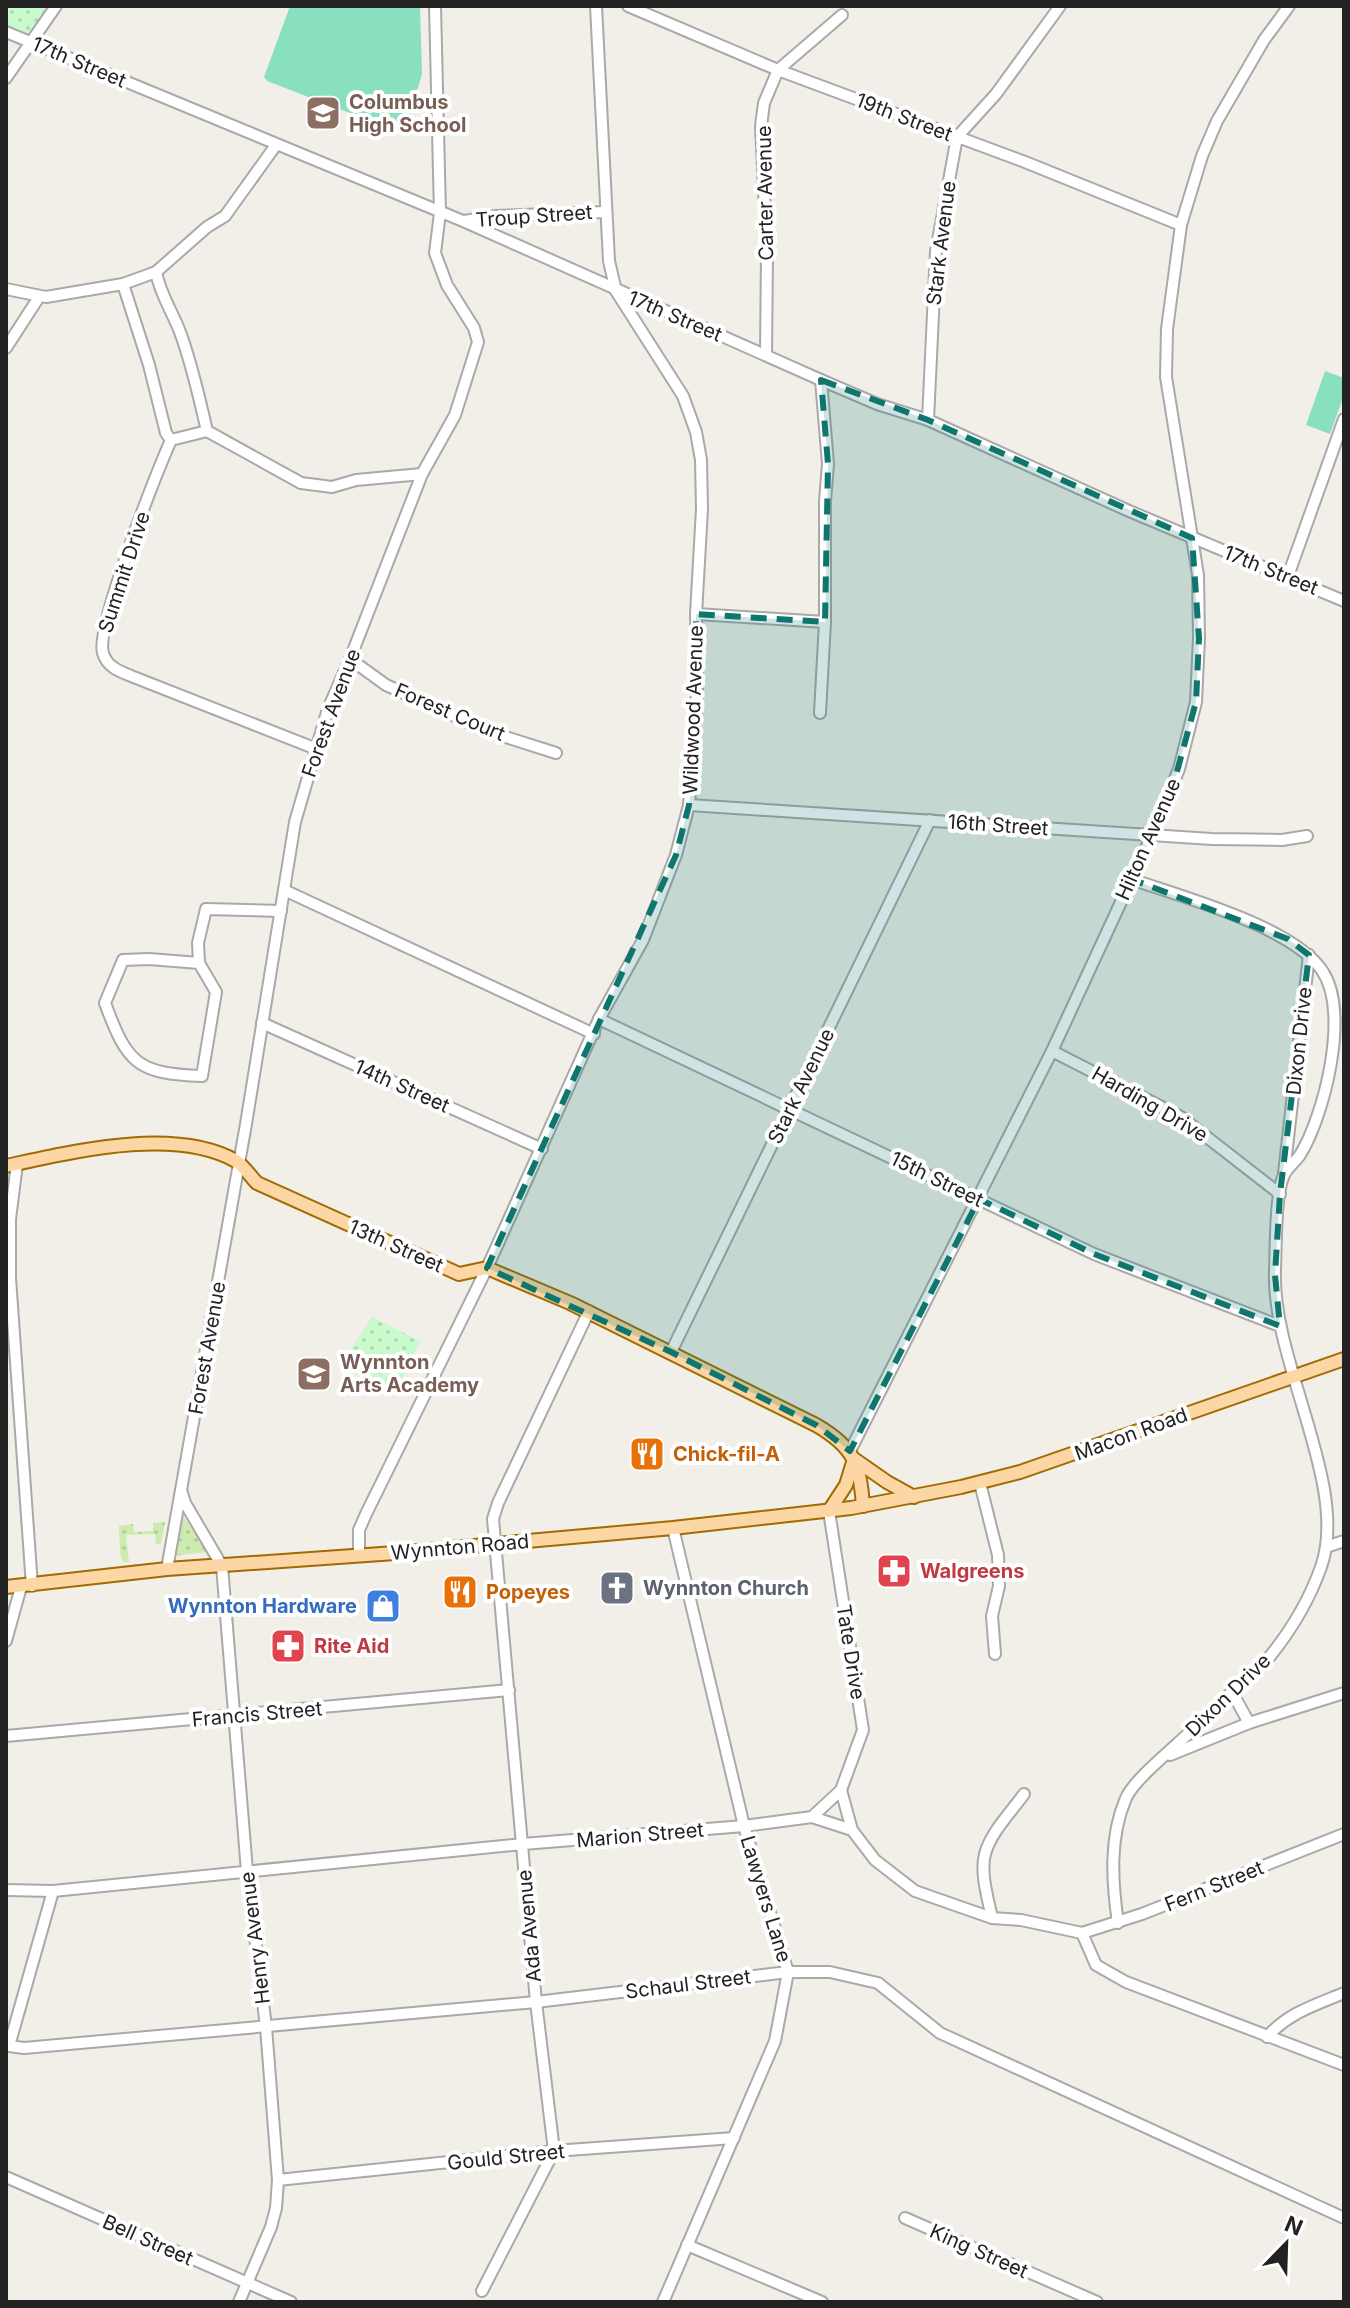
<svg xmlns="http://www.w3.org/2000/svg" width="1350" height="2308" viewBox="0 0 1350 2308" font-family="Inter,sans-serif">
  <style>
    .grass { fill: url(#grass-dots) }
    .park { fill: url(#park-dots) }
    .pitch { fill: #88e0be }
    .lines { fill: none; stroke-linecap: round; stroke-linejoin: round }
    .minor-casing { stroke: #a9a9a9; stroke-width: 14 }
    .major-casing { stroke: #a06b00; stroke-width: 16 }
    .minor { stroke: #fff; stroke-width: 10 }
    .major { stroke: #fcd6a4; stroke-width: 12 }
    .marked { fill: #0f766e; fill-opacity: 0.2; stroke: #0f766e; stroke-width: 6; stroke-dasharray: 16 10; stroke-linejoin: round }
    .labels { text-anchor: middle; stroke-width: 8; stroke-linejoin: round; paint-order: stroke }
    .street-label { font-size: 20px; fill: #222; stroke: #fff }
    .education-label { font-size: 20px; font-weight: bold; fill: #785e54; stroke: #fff; text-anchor: start }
    .food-label { font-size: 20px; font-weight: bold; fill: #c56008; stroke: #fff; text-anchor: start }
    .health-label { font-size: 20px; font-weight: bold; fill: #be3a42; stroke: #fff; text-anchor: start }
    .worship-label { font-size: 20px; font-weight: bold; fill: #5b616d; stroke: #fff; text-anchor: start }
    .shop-label { font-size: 20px; font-weight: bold; fill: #366cbe; stroke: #fff; text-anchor: end }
  </style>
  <defs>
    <pattern id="grass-dots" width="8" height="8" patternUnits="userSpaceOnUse" patternTransform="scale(2)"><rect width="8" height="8" fill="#cdebb0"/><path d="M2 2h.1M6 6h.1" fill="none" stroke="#b0c997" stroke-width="1.8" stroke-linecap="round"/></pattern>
    <pattern id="park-dots" width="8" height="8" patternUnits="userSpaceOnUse" patternTransform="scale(2)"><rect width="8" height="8" fill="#c8facc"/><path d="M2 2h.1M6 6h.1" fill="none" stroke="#acd6af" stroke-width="1.8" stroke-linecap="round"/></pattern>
  </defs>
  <rect width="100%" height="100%" fill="#f2efe9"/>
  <g class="grass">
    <polygon points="181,1513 208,1552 173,1556"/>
    <polygon points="165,1522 161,1543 156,1545 155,1534 126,1535 129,1562 123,1562 120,1554 119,1526 133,1524 134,1532 153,1531 153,1523"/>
  </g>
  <g class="park">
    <polygon points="6,6 48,6 29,34 6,24"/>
    <polygon points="372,1317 420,1341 395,1396 340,1366"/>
  </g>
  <g class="pitch">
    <polygon points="290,6 420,6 422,74 409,117 396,123 376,123 267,81 264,77"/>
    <polygon points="1325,371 1344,378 1344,395 1330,434 1306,425"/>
  </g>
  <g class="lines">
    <defs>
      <g id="minor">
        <polyline points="628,6 778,70 1025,162 1181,225"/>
        <polyline points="6,32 463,221 821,380 877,404 928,420 1129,511 1344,601"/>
        <polyline points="6,78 56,6"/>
        <polyline points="464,221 496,216 605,212"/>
        <path d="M156 272C160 294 172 311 180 332 192 364 199 397 207 431L301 483 332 487 356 480 422 474"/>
        <polyline points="123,284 149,365 166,433 171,440"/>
        <polyline points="6,289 46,297 123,284 156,272 207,227 225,216 276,145"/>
        <polyline points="6,348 39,297"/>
        <polyline points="766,355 767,253 761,126 764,103 778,70 842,15"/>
        <polyline points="928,420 936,251 957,137 996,94 1060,6"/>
        <path d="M207 431 171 440C157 472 95 628 103 653 107 667 119 671 131 676L314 748"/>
        <polyline points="1288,576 1344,419"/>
        <polyline points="696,614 825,622"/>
        <polyline points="350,659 386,685 490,732 556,753"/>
        <polyline points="820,713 825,622 825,501 828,464 821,380"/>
        <polyline points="689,805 1212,839 1282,840 1307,836"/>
        <polyline points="284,890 594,1034"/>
        <path d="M149 959 199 963 216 992 202 1076C137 1074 127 1063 105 1003L123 960Z"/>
        <polyline points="199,963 198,943 206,909 281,911"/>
        <polyline points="599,1019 1094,1254 1280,1326"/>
        <polyline points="262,1023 542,1149"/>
        <polyline points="1052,1051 1181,1117 1280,1194"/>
        <polyline points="17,1164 10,1219 10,1278 32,1586"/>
        <polyline points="1284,1173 1309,955"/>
        <polyline points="671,1352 930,820"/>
        <polyline points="850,1451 1052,1051 1152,835 1179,769 1196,702 1199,638 1198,575 1166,377 1167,329 1181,225 1202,156 1217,121 1264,40 1289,6"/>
        <polyline points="980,1483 998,1555 999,1586 992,1616 995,1654"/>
        <polyline points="182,1493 185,1503 222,1566 247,1871 266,2027 278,2180 276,2208 271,2227 239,2302"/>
        <polyline points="1329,1546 1344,1541"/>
        <polyline points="359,1556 359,1530 366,1514 487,1268 599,1019 643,940 676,855 689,805 697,693 696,614 702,509 701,460 696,432 683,396 616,291 609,261 596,6"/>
        <polyline points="167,1569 246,1124 295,822 328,709 350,659 422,474 455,415 478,342 474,328 447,285 435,253 440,213 435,6"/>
        <polyline points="6,1641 21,1587"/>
        <polyline points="1232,1692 1249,1723"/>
        <polyline points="6,1736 509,1690"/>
        <polyline points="1170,1755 1249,1723 1344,1693"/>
        <polyline points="841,1790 852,1830"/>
        <polyline points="812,1817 841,1790 863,1730 829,1511"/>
        <polyline points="6,1890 53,1891 523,1844 744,1826 812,1817 852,1830 875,1860 915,1891 992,1918 1021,1920 1082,1933 1096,1965 1126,1982 1344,2065"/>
        <polyline points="53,1891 9,2046 24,2048 536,2002 788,1972 830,1972 878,1983 940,2033 1344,2218"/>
        <path d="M992 1918C988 1899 980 1873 985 1854 991 1832 1011 1812 1024 1794"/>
        <path d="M1118 1923C1112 1882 1109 1837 1126 1798 1134 1780 1172 1749 1188 1734 1205 1719 1221 1702 1238 1686 1249 1676 1261 1667 1271 1655 1291 1630 1310 1598 1321 1567 1350 1486 1271 1361 1275 1270 1276 1248 1275 1194 1284 1175 1287 1168 1295 1162 1300 1155 1324 1116 1350 1014 1323 972 1295 927 1182 897 1131 879"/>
        <polyline points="1082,1933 1142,1914 1344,1834"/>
        <path d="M1267 2037C1288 2013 1315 2005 1344 1993"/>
        <polyline points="6,2177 291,2302"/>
        <polyline points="278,2180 554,2151 734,2138"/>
        <polyline points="905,2218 1097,2302"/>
        <polyline points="687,2245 822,2302"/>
        <polyline points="482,2291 554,2151 536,2002 493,1519 498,1503 589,1311"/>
        <polyline points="663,2302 775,2041 788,1972 744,1826 673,1528"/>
      </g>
      <g id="major">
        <path d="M6 1166C72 1152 174 1126 236 1161 244 1166 250 1176 257 1183L459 1274 487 1268 570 1303 816 1425C854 1447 860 1464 863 1506"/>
        <polyline points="829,1511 846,1485 854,1459 887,1482 914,1497"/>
        <polyline points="6,1587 167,1569 395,1553 673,1528 851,1508 961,1487 1020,1472 1344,1359"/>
      </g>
    </defs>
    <use href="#minor" class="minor-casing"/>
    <use href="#major" class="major-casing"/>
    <use href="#minor" class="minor"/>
    <use href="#major" class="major"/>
  </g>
  <path class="marked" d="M821 380 928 420 1192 538 1199 638 1196 702 1170 797 1131 879 1288 939 1309 955 1280 1194 1275 1275 1280 1326 1094 1254 979 1199 850 1451 816 1425 671 1352 487 1268 676 855 689 805 695 738 696 614 825 622 828 464Z"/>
  <defs>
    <symbol id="school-square" viewBox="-11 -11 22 22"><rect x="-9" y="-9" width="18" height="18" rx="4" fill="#8d6e63" stroke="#fff"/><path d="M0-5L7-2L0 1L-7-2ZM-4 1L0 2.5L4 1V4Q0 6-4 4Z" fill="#fff"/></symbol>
    <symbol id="restaurant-square" viewBox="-11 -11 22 22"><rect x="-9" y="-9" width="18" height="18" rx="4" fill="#e8710a" stroke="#fff"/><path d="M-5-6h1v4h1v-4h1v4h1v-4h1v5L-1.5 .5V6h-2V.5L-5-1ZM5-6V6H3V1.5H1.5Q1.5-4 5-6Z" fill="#fff"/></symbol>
    <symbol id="pharmacy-square" viewBox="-11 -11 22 22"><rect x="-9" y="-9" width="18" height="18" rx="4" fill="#e0444e" stroke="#fff"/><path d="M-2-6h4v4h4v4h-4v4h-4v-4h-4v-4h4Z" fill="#fff"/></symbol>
    <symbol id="church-square" viewBox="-11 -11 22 22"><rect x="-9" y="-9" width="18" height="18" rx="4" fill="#6b7280" stroke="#fff"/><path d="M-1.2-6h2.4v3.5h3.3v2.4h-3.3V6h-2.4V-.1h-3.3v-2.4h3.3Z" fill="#fff"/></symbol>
    <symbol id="shop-square" viewBox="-11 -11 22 22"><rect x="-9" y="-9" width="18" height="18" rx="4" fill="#3f7fe0" stroke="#fff"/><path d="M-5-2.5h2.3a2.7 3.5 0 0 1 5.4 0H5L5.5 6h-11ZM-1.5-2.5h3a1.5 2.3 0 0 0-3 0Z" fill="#fff"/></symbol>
  </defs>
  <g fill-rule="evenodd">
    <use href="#school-square" x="303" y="93" width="40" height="40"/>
    <use href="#school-square" x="294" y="1354" width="40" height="40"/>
    <use href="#restaurant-square" x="627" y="1434" width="40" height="40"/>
    <use href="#pharmacy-square" x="874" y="1551" width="40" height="40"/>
    <use href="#church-square" x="597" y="1568" width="40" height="40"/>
    <use href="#restaurant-square" x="440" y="1572" width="40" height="40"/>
    <use href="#shop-square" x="363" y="1586" width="40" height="40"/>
    <use href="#pharmacy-square" x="268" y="1626" width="40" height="40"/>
  </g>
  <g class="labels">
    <g class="street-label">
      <text transform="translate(79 62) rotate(23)" y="7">17th Street</text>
      <text transform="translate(904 117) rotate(21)" y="7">19th Street</text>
      <text transform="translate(765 193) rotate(-91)" y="7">Carter Avenue</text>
      <text transform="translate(534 216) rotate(-4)" y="7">Troup Street</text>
      <text transform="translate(941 243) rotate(-83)" y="7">Stark Avenue</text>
      <text transform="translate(675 316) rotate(23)" y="7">17th Street</text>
      <text transform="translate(1271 570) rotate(22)" y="7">17th Street</text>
      <text transform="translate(124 572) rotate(-72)" y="7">Summit Drive</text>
      <text transform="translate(693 710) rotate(-88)" y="7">Wildwood Avenue</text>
      <text transform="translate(450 712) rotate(23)" y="7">Forest Court</text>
      <text transform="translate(331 713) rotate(-70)" y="7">Forest Avenue</text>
      <text transform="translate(998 825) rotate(4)" y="7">16th Street</text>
      <text transform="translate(1148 839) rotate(-66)" y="7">Hilton Avenue</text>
      <text transform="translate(1299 1041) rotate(-84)" y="7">Dixon Drive</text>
      <text transform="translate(402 1086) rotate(24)" y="7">14th Street</text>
      <text transform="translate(801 1086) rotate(-64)" y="7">Stark Avenue</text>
      <text transform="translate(1150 1104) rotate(30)" y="7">Harding Drive</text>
      <text transform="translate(937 1179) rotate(26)" y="7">15th Street</text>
      <text transform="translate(396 1246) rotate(24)" y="7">13th Street</text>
      <text transform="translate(207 1348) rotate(-80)" y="7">Forest Avenue</text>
      <text transform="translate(1131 1434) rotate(-20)" y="7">Macon Road</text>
      <text transform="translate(460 1547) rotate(-5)" y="7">Wynnton Road</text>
      <text transform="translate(851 1652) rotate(81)" y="7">Tate Drive</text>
      <text transform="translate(1228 1695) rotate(-44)" y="7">Dixon Drive</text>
      <text transform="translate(257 1714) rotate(-5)" y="7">Francis Street</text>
      <text transform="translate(640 1835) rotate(-5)" y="7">Marion Street</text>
      <text transform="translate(1214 1886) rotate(-22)" y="7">Fern Street</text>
      <text transform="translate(766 1899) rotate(73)" y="7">Lawyers Lane</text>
      <text transform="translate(529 1926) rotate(-95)" y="7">Ada Avenue</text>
      <text transform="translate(255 1938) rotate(-97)" y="7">Henry Avenue</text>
      <text transform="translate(688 1984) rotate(-7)" y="7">Schaul Street</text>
      <text transform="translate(506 2157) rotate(-6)" y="7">Gould Street</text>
      <text transform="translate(148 2240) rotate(24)" y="7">Bell Street</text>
      <text transform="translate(979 2251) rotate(24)" y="7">King Street</text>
    </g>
    <g class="education-label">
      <text x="349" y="109">Columbus<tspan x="349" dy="23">High School</tspan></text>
      <text x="340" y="1369">Wynnton<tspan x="340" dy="23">Arts Academy</tspan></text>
    </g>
    <g class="food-label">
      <text x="673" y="1461">Chick-fil-A</text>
      <text x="486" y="1599">Popeyes</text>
    </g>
    <g class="health-label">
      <text x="920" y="1578">Walgreens</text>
      <text x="314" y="1653">Rite Aid</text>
    </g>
    <g class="worship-label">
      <text x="643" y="1595">Wynnton Church</text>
    </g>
    <g class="shop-label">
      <text x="357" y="1613">Wynnton Hardware</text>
    </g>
  </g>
  <rect width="1350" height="2308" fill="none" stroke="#222222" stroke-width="16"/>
  <g transform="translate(1286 2244) rotate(23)" stroke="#ffffff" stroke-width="6" paint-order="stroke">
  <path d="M0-6L14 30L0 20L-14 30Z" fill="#222222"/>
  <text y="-12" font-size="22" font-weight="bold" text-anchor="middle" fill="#222222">N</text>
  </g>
</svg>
